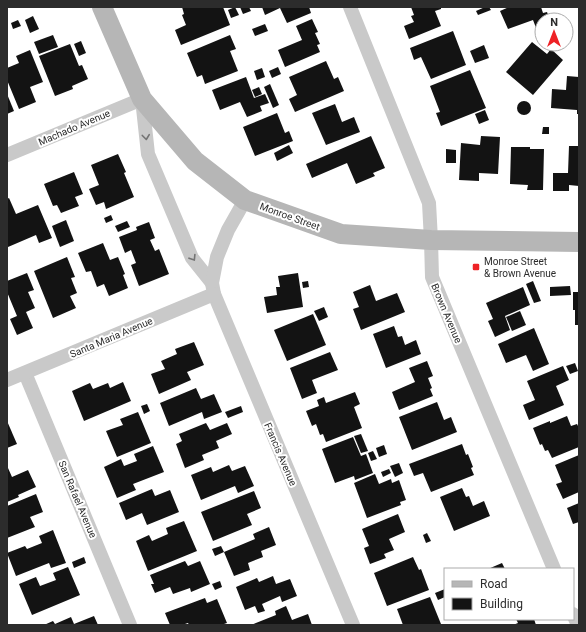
<svg xmlns="http://www.w3.org/2000/svg" width="586" height="632" viewBox="0 0 586 632" font-family="Roboto,sans-serif">
  <style>
    .building { fill: #131313 }
    .lines { fill: none; stroke-linecap: round; stroke-linejoin: round }
    .street { stroke: #c9c9c9; stroke-width: 14 }
    .secondary { stroke: #b6b6b6; stroke-width: 20 }
    .oneway { stroke: #737373 }
    .poi-dot { fill: #ee2226; stroke: #fff; stroke-width: 1.5 }
    .labels { text-anchor: middle; stroke-width: 4; stroke-linejoin: round; paint-order: stroke }
    .street-label { font-size: 10px; fill: #2c2c2c; stroke: #fff }
    .poi-label { font-size: 10px; fill: #2c2c2c; stroke: #fff; text-anchor: start }
  </style>
  <rect width="100%" height="100%" fill="#fff"/>
  <g class="building">
    <polygon points="182,7 223,7 230,25 181,45 175,30 186,25 182,15 184,14"/>
    <polygon points="235,7 239,15 231,18 228,10"/>
    <polygon points="240,7 249,7 251,11 243,14"/>
    <polygon points="262,7 309,7 311,13 287,23 280,8 265,15"/>
    <polygon points="411,7 441,7 441,9 435,11 441,26 409,39 404,26 414,22 411,16 414,15"/>
    <polygon points="485,7 489,7 491,10 478,15 476,11"/>
    <polygon points="509,7 541,7 543,13 547,12 550,20 542,20 542,32 538,33 533,20 508,29 500,11"/>
    <polygon points="33,16 39,29 30,33 25,20"/>
    <polygon points="312,19 318,32 315,33 320,44 317,45 320,52 285,67 278,50 302,40 296,26"/>
    <polygon points="18,20 21,26 13,29 11,23"/>
    <polygon points="265,24 268,31 255,36 252,29"/>
    <polygon points="453,31 466,65 431,79 421,57 414,60 410,48"/>
    <polygon points="53,35 58,47 39,54 34,42"/>
    <polygon points="230,35 236,49 230,51 238,71 205,84 202,75 197,77 187,53"/>
    <polygon points="81,41 86,53 79,56 74,44"/>
    <polygon points="532,42 547,54 551,49 563,60 533,95 506,72"/>
    <polygon points="70,44 79,66 82,65 88,79 72,86 73,89 55,96 39,56"/>
    <polygon points="484,45 489,58 475,63 470,51"/>
    <polygon points="30,50 43,82 30,87 36,102 19,109 7,80 7,68 19,63 16,56"/>
    <polygon points="326,61 334,79 338,77 344,91 295,112 289,99 297,95 289,77"/>
    <polygon points="278,67 281,74 272,78 269,71"/>
    <polygon points="262,68 265,77 257,80 254,71"/>
    <polygon points="470,70 486,108 441,126 436,113 440,112 430,86"/>
    <polygon points="567,76 579,77 579,114 577,114 577,110 551,108 552,89 566,90"/>
    <polygon points="246,77 254,98 265,94 269,103 260,106 262,111 247,117 240,102 220,110 212,90"/>
    <polygon points="270,84 279,105 273,108 264,87"/>
    <polygon points="259,87 262,94 255,97 252,90"/>
    <polygon points="7,94 14,111 7,114"/>
    <circle cx="524" cy="108" r="7"/>
    <polygon points="335,104 342,122 354,117 360,132 326,145 312,113"/>
    <polygon points="485,110 489,120 479,124 475,114"/>
    <polygon points="277,113 285,133 289,131 293,141 255,156 243,127"/>
    <polygon points="543,127 549,127 549,134 542,134"/>
    <polygon points="371,136 385,168 373,173 375,176 356,184 347,163 312,178 306,164"/>
    <polygon points="481,136 500,137 498,174 479,173 479,181 459,180 461,143 480,145"/>
    <polygon points="289,145 293,153 277,161 274,153"/>
    <polygon points="569,146 579,146 579,186 569,185 569,191 553,191 553,173 568,173"/>
    <polygon points="511,147 530,147 530,149 544,149 543,190 527,190 528,185 510,184"/>
    <polygon points="446,149 456,150 456,163 446,163"/>
    <polygon points="118,154 126,172 124,173 134,197 106,209 104,202 96,205 89,189 99,185 91,165"/>
    <polygon points="74,172 83,194 75,197 79,206 61,213 57,205 53,206 44,184"/>
    <polygon points="9,198 16,214 38,205 52,238 39,243 36,235 8,247 7,199"/>
    <polygon points="111,215 113,220 106,223 104,218"/>
    <polygon points="66,220 74,241 60,247 52,226"/>
    <polygon points="127,221 130,227 118,232 115,226"/>
    <polygon points="149,222 155,238 150,240 155,251 159,249 169,274 139,286 131,265 136,263 131,250 125,253 119,237 137,230 136,227"/>
    <polygon points="103,243 110,260 118,257 125,274 123,275 128,288 109,296 104,284 97,287 91,271 86,272 78,253"/>
    <polygon points="67,257 75,277 71,278 77,293 70,296 76,308 53,318 34,271"/>
    <polygon points="27,273 34,290 28,292 35,308 26,312 33,328 17,335 10,319 17,316 7,292 7,281"/>
    <polygon points="298,273 303,307 267,313 264,297 277,295 276,287 280,287 278,276"/>
    <polygon points="308,281 309,287 303,288 302,282"/>
    <polygon points="533,281 541,301 534,303 526,284"/>
    <polygon points="370,285 376,301 397,293 405,312 361,330 353,309 359,307 353,292"/>
    <polygon points="570,286 571,295 550,296 550,287"/>
    <polygon points="523,287 530,305 505,316 510,330 495,337 488,321 493,319 486,303"/>
    <polygon points="573,292 579,292 579,325 575,325 575,310 573,310"/>
    <polygon points="324,307 328,317 319,321 314,311"/>
    <polygon points="520,311 526,325 512,331 506,317"/>
    <polygon points="313,314 326,345 287,361 274,330"/>
    <polygon points="394,326 398,337 402,336 405,345 416,340 421,354 386,368 373,334"/>
    <polygon points="534,328 549,364 533,371 526,355 506,363 498,344"/>
    <polygon points="194,342 204,365 187,372 191,380 159,394 151,374 165,369 161,361 177,354 175,349"/>
    <polygon points="330,352 338,370 312,380 317,393 302,399 290,368"/>
    <polygon points="427,361 433,376 428,378 432,388 430,389 433,396 399,410 392,392 415,382 409,368"/>
    <polygon points="575,363 578,371 570,374 566,366"/>
    <polygon points="563,366 569,380 556,386 564,405 529,420 523,405 535,400 527,381"/>
    <polygon points="123,382 131,401 84,421 72,391 90,383 93,389 108,383 110,388"/>
    <polygon points="196,388 201,399 214,394 222,412 204,419 202,412 169,426 160,403"/>
    <polygon points="355,392 360,404 354,407 362,428 326,442 323,434 320,435 316,424 312,426 306,411 319,406 317,400 324,397 326,403"/>
    <polygon points="437,402 444,420 451,417 457,432 412,450 399,417"/>
    <polygon points="147,404 150,411 144,414 141,406"/>
    <polygon points="241,406 243,412 228,418 225,412"/>
    <polygon points="138,412 151,443 117,457 106,431 123,425 120,419"/>
    <polygon points="567,416 571,426 577,424 579,428 579,447 552,458 548,450 545,451 542,444 540,445 533,428 550,421 550,423"/>
    <polygon points="7,421 17,444 7,448"/>
    <polygon points="206,423 210,430 227,423 232,434 216,441 219,448 202,455 204,460 185,468 176,444 182,441 179,434"/>
    <polygon points="361,434 368,451 361,453 354,436"/>
    <polygon points="353,437 361,456 366,454 373,473 355,480 354,476 335,483 322,449"/>
    <polygon points="462,444 466,455 468,454 473,467 471,468 474,475 431,492 423,473 414,476 409,464"/>
    <polygon points="384,445 387,454 379,457 376,448"/>
    <polygon points="153,446 164,472 133,484 136,490 117,498 104,467 121,459 124,466 137,461 134,454"/>
    <polygon points="373,451 377,459 371,461 368,453"/>
    <polygon points="579,455 579,492 563,499 556,484 562,482 555,465"/>
    <polygon points="399,463 403,473 395,477 390,466"/>
    <polygon points="229,465 232,471 245,466 254,486 238,493 235,486 201,500 191,475 211,467 213,472"/>
    <polygon points="7,468 8,468 12,477 28,470 36,487 18,495 19,497 7,502"/>
    <polygon points="389,469 391,473 383,477 381,472"/>
    <polygon points="375,474 379,484 391,479 392,483 399,480 406,500 400,502 401,505 367,518 354,483"/>
    <polygon points="462,488 466,497 469,496 473,506 484,501 490,516 454,531 440,497"/>
    <polygon points="152,489 155,496 170,490 179,512 147,525 142,513 126,520 119,503"/>
    <polygon points="254,491 261,508 247,514 252,525 213,541 201,512"/>
    <polygon points="36,494 43,512 30,517 35,527 7,538 7,506"/>
    <polygon points="579,503 579,522 573,524 567,508"/>
    <polygon points="398,514 405,532 389,539 394,550 384,554 386,558 370,564 364,548 369,546 362,529"/>
    <polygon points="184,521 197,551 148,571 136,541 149,535 152,541 168,534 166,528"/>
    <polygon points="269,527 276,545 261,551 263,557 248,563 250,570 234,576 224,552 215,556 212,549 221,546 224,552 255,539 253,534"/>
    <polygon points="53,530 66,563 51,568 49,563 16,576 7,553 25,546 27,549 42,543 39,536"/>
    <polygon points="427,533 431,541 426,543 423,535"/>
    <polygon points="84,557 86,563 74,568 72,562"/>
    <polygon points="413,557 419,570 421,569 429,590 387,606 374,573"/>
    <polygon points="185,561 188,566 200,561 210,584 191,592 190,588 173,594 170,587 155,593 151,584 154,584 150,575"/>
    <polygon points="502,563 505,569 488,569"/>
    <polygon points="68,567 80,595 32,615 19,584 36,577 40,586 56,580 53,573"/>
    <polygon points="273,576 276,584 290,579 297,596 282,602 280,596 262,604 265,611 258,613 255,606 245,610 236,587 257,578 259,582"/>
    <polygon points="220,581 222,587 215,590 212,584"/>
    <polygon points="445,589 445,597 438,600 435,593"/>
    <polygon points="430,597 441,624 437,625 403,625 397,609"/>
    <polygon points="205,598 207,603 217,599 227,623 224,624 224,625 209,625 208,624 205,625 189,625 188,623 182,625 170,625 165,613"/>
    <polygon points="286,606 292,620 308,614 312,625 251,625 276,615 275,611"/>
    <polygon points="94,616 98,625 44,625 53,621 55,624 71,617 74,624"/>
    <polygon points="516,619 534,619 536,625 513,625 518,623"/>
  </g>
  <g class="lines">
    <g class="street">
      <polyline points="350,7 429,203 431,240 432,277 554,569"/>
      <polyline points="7,155 142,99 148,154 192,258 212,283"/>
      <polyline points="245,200 228,230 217,257 212,283 214,294 353,625"/>
      <polyline points="25,373 130,625"/>
      <polyline points="7,380 214,294"/>
      <polyline points="573,614 578,625"/>
    </g>
    <polyline class="secondary" points="102,7 142,99 195,161 245,200 341,234 431,240 579,242"/>
  </g>
  <defs><path id="oneway-chevron" d="M-2-3.5L2.5 0L-2 3.5" fill="none" stroke-width="1.6" stroke-linecap="round" stroke-linejoin="round"/></defs>
  <g class="oneway">
    <use href="#oneway-chevron" transform="translate(146 137) rotate(83)"/>
    <use href="#oneway-chevron" transform="translate(193 258) rotate(58)"/>
  </g>
  <rect class="poi-dot" x="472" y="263" width="8" height="8" rx="2"/>
  <g class="labels">
    <g class="street-label">
      <text transform="translate(74 127) rotate(-23)" y="4">Machado Avenue</text>
      <text transform="translate(290 216) rotate(20)" y="4">Monroe Street</text>
      <text transform="translate(447 313) rotate(67)" y="4">Brown Avenue</text>
      <text transform="translate(111 337) rotate(-23)" y="4">Santa Maria Avenue</text>
      <text transform="translate(281 454) rotate(67)" y="4">Francis Avenue</text>
      <text transform="translate(78 499) rotate(67)" y="4">San Rafael Avenue</text>
    </g>
    <g class="poi-label">
      <text x="484" y="265">Monroe Street<tspan x="484" dy="12">&amp; Brown Avenue</tspan></text>
    </g>
  </g>
  <rect width="586" height="632" fill="none" stroke="#2c2c2c" stroke-width="16"/>
  <rect x="444" y="568" width="130" height="52" fill="#ffffff" stroke="#ababab"/>
  <rect x="452" y="581" width="20" height="6" fill="#b6b6b6" stroke="#ababab"/>
  <text x="480" y="588" font-size="12" fill="#2c2c2c">Road</text>
  <rect x="452" y="598" width="20" height="12" fill="#131313" stroke="#ababab"/>
  <text x="480" y="608" font-size="12" fill="#2c2c2c">Building</text>
  <g transform="translate(554 32)"><circle r="19" fill="#ffffff" stroke="#ababab"/>
  <path d="M0-3L7 15L0 10L-7 15Z" fill="#ee2226"/>
  <text y="-6" font-size="11" font-weight="bold" text-anchor="middle" fill="#2c2c2c">N</text>
  </g>
</svg>
